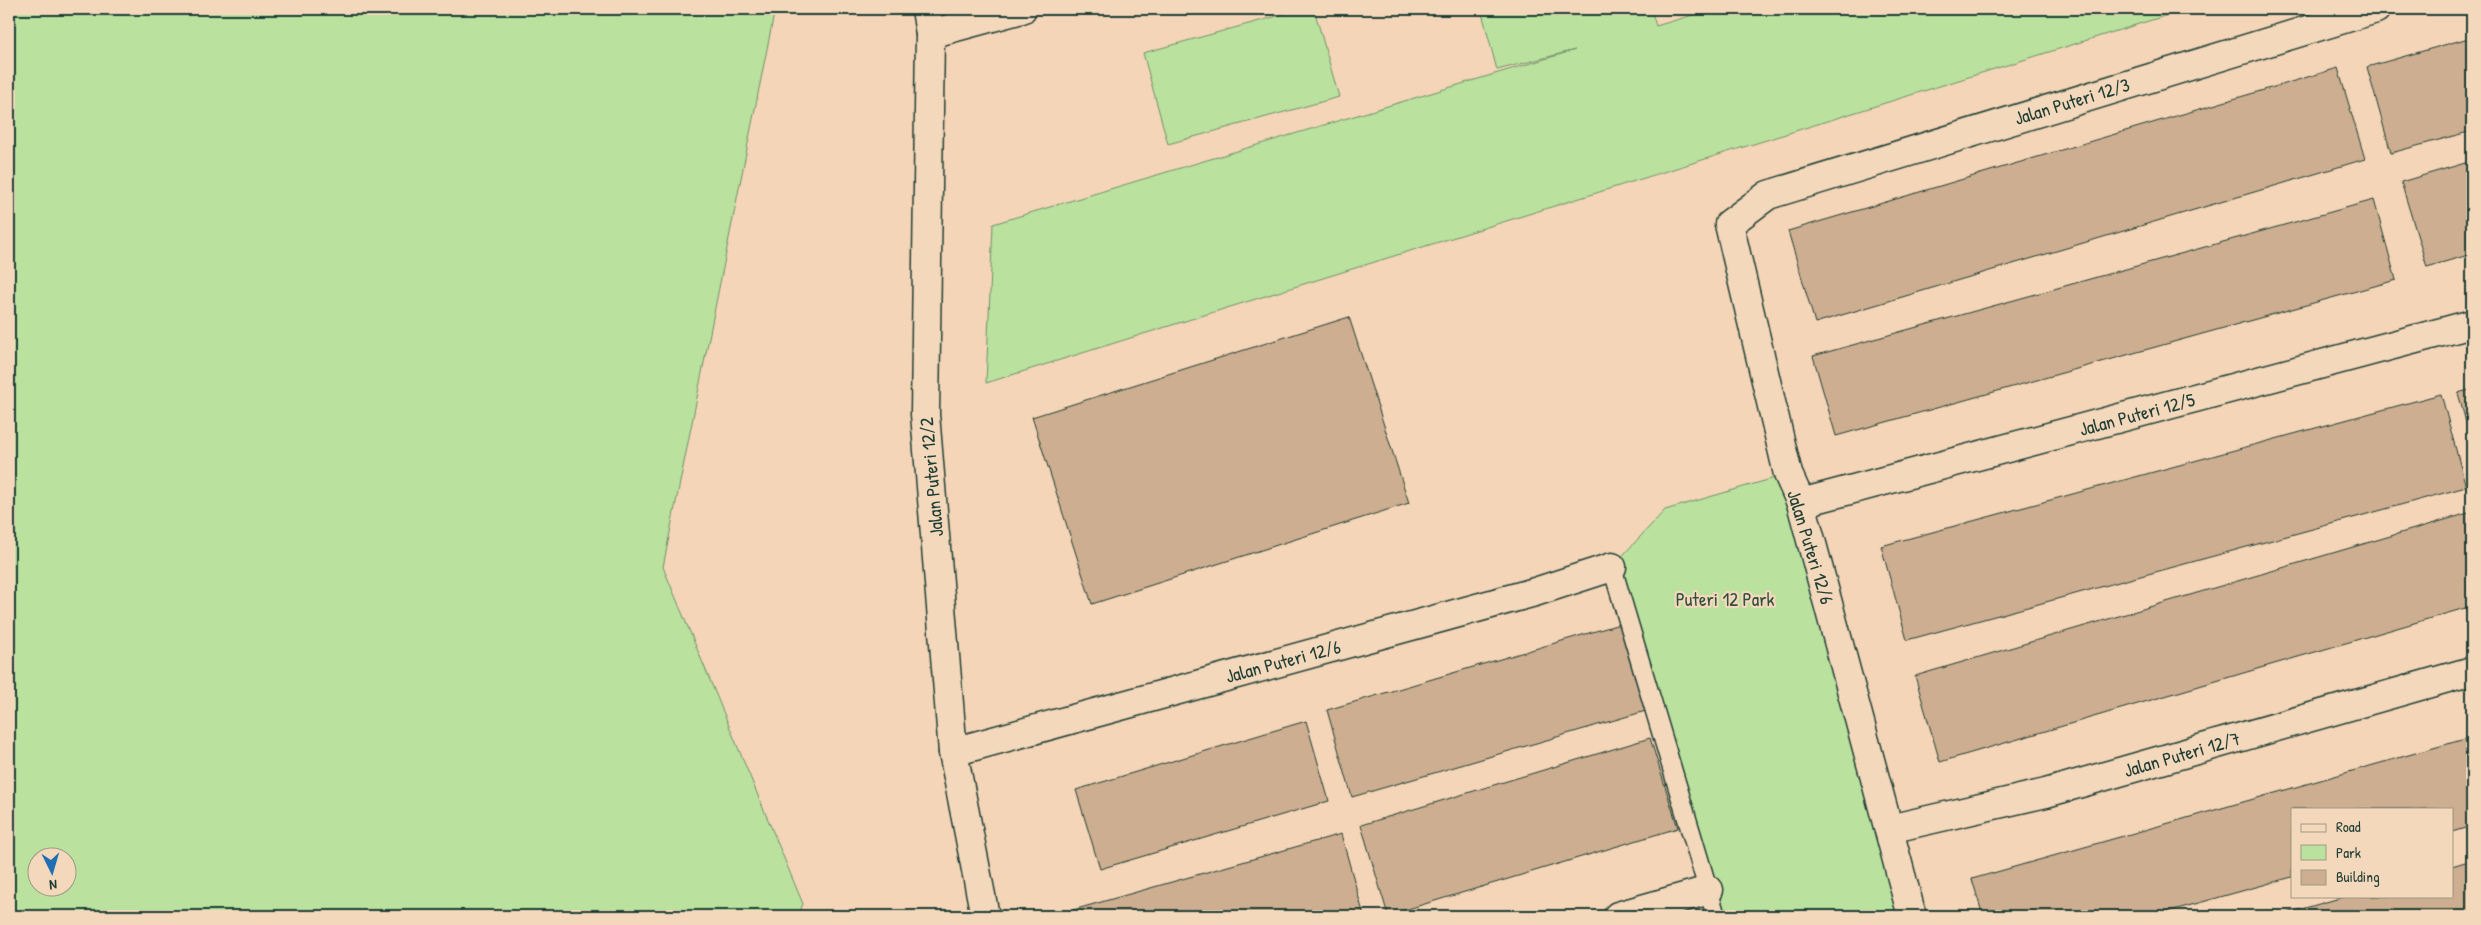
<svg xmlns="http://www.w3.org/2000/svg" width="2481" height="925" viewBox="0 0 2481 925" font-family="'Patrick Hand',sans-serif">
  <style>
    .green { fill: #bae29e; stroke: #6c9069; fill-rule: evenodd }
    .building { fill: #cdae90; stroke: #1f3d34 }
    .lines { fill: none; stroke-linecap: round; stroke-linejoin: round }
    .lane-casing { stroke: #1f3d34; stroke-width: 21 }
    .street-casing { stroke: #1f3d34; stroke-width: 31 }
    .lane { stroke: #f4d8bb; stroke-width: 18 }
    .street { stroke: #f4d8bb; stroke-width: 28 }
    .labels { text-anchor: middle; stroke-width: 4.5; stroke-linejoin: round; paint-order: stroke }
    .street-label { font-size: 19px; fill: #1f3d34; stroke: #f4d8bb }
    .park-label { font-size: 19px; fill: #2e4e3f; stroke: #f4d8bb }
  </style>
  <rect width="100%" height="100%" fill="#f5d5b7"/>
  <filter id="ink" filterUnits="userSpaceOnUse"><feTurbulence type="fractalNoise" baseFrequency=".02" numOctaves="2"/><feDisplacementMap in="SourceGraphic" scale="10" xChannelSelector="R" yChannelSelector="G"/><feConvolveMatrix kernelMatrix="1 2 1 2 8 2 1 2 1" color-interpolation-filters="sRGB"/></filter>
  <g filter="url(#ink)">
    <g class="green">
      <path d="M9 9H775L663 567 803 904 798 916H9ZM38 858H68V888H38Z"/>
      <polygon points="1303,9 1314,9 1339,97 1168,144 1143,53"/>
      <polygon points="1481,9 1651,9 1656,26 1713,9 2187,9 986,383 993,224 1575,50 1497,70"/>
      <polygon points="1788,474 1912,916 1716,916 1612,567 1665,510"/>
    </g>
    <g class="building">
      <polygon points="2472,37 2472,131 2391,153 2367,67"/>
      <polygon points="2338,68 2365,159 1815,323 1788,231"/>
      <polygon points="2472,161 2472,254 2427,267 2401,182"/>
      <polygon points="2374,200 2396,280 1836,436 1813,356"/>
      <polygon points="1349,317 1409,503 1092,604 1032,417"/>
      <polygon points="2472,389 2472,444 2458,393"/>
      <polygon points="2441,394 2466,487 1907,640 1881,546"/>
      <polygon points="2472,512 2472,606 1940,762 1915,676"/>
      <polygon points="1623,623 1649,710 1352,797 1327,710"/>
      <polygon points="1306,721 1329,801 1100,869 1076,790"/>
      <polygon points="2472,737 2472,826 2452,832 2452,809 2292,809 2292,877 2152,916 1983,916 1972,879"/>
      <polygon points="1650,738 1678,828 1388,915 1361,825"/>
      <polygon points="1341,834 1364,916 1075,916 1073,910"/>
      <polygon points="2472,860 2472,916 2277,916 2347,896 2452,896 2452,866"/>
    </g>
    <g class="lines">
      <defs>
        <polyline id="lane" points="1612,567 1716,916"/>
        <g id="street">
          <polyline points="926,9 930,34 925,414 953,752 985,916"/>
          <polyline points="930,34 1022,9"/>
          <polyline points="1801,503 2472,324"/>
          <polyline points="953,752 1535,592 1612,567"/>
          <polyline points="1889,829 2046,793 2472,671"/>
          <polyline points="1618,916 1709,890"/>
          <polyline points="1912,916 1801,503 1788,474 1729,224 1768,195 2376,9"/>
        </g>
      </defs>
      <use href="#lane" class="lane-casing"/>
      <use href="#street" class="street-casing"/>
      <use href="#lane" class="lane"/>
      <use href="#street" class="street"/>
    </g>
  </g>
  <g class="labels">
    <g class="street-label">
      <text transform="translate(2072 101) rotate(-17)" y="7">Jalan Puteri 12/3</text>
      <text transform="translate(2137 414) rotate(-15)" y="7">Jalan Puteri 12/5</text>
      <text transform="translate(931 477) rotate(-95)" y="7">Jalan Puteri 12/2</text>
      <text transform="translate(1811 547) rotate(73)" y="7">Jalan Puteri 12/6</text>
      <text transform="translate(1283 661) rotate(-15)" y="7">Jalan Puteri 12/6</text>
      <text transform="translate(2182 754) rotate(-16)" y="7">Jalan Puteri 12/7</text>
    </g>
    <g class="park-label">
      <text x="1725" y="606">Puteri 12 Park</text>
    </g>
  </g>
  <rect width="2481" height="925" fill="none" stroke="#f4d8bb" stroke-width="30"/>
  <rect x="15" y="15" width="2451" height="895" fill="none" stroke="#1f3d34" stroke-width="2" filter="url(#ink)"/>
  <rect x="2291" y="808" width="162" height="90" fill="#f4d8bb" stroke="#9f9a85"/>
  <rect x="2301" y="824" width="25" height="8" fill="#f4d8bb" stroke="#9f9a85"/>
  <text x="2336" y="832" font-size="15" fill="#1f3d34">Road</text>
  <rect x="2301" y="845" width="25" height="15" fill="#bae29e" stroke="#9f9a85"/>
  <text x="2336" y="858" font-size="15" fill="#1f3d34">Park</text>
  <rect x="2301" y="870" width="25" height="15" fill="#cdae90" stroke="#9f9a85"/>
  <text x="2336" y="882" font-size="15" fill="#1f3d34">Building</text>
  <g transform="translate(52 872) rotate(175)"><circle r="24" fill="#f4d8bb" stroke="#9f9a85"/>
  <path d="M0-4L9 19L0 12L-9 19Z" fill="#1f6fb2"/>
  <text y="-8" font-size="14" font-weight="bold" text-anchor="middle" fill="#1f3d34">N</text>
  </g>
</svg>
